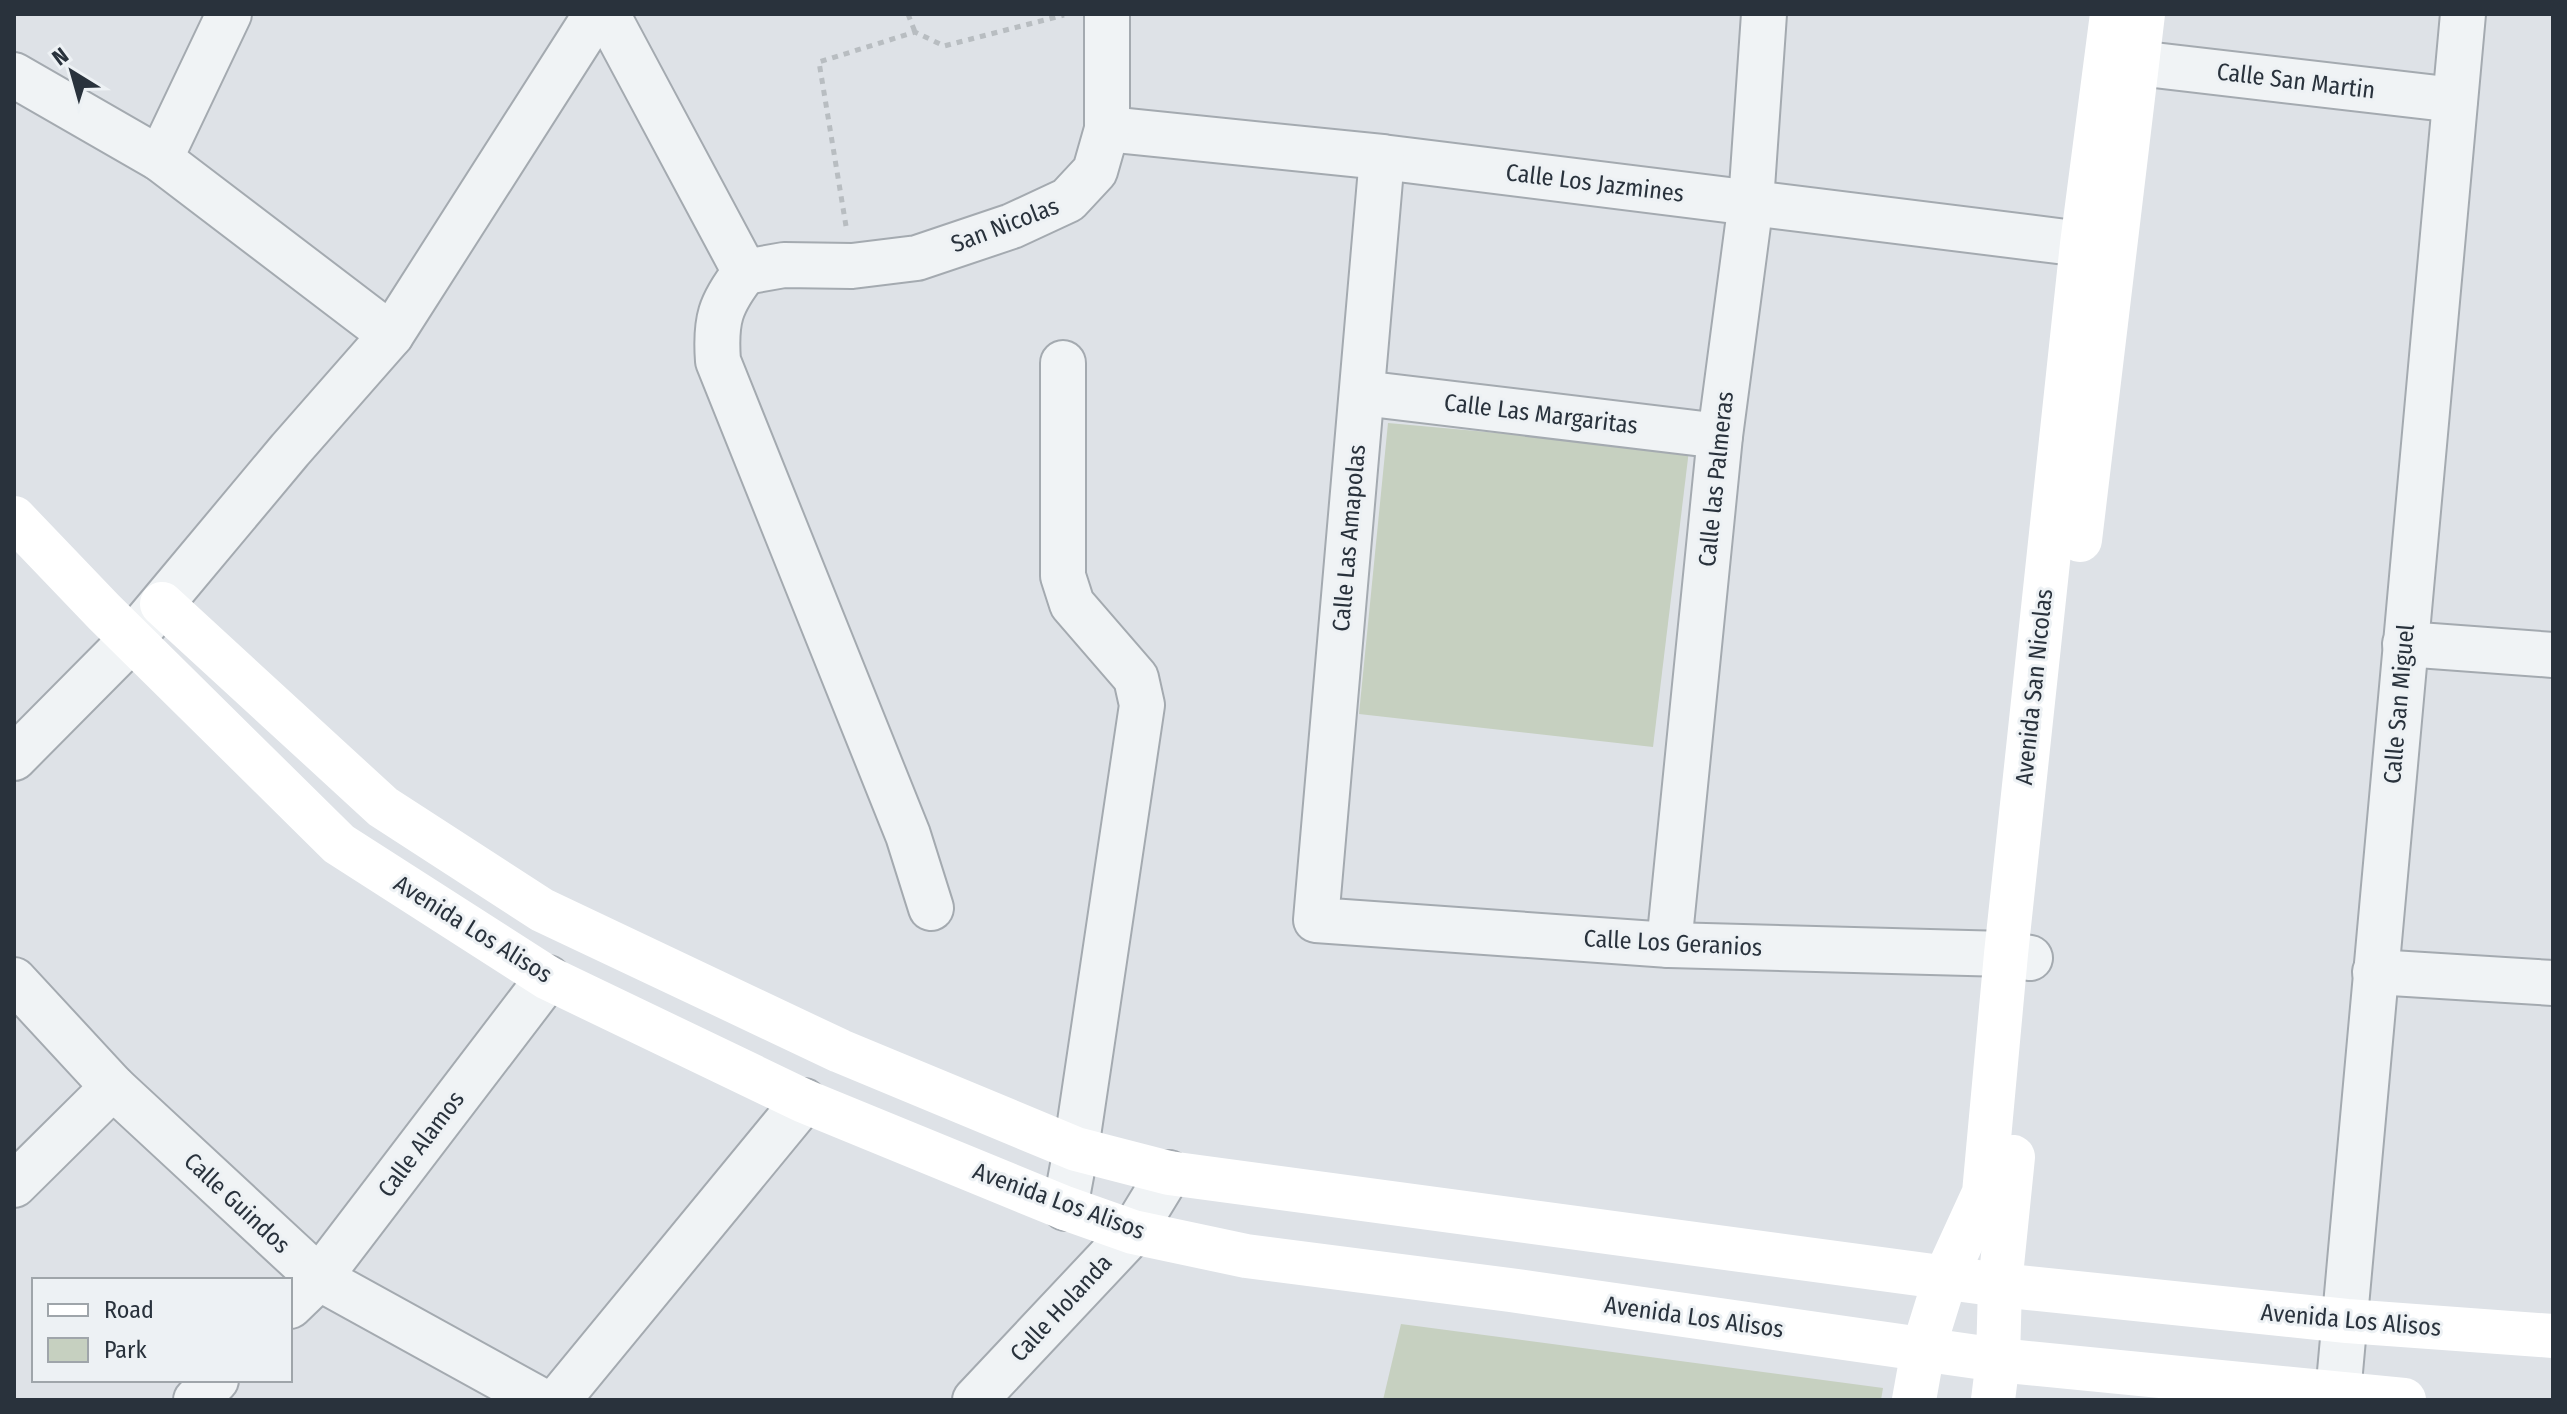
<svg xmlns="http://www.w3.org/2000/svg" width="2567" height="1414" viewBox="0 0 2567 1414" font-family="'Fira Sans Condensed',sans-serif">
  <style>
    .green { fill: #c6d0c0 }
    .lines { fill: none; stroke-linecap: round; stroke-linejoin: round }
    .street-casing { stroke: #a4aab0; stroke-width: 48 }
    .path { stroke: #b8bdc1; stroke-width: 5; stroke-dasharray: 6 6; stroke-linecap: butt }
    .street { stroke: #f0f3f5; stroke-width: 44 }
    .secondary { stroke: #fff; stroke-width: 44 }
    .labels { text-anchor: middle; stroke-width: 6; stroke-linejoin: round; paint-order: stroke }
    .street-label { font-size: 24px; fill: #29323c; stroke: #edf1f4 }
  </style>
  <rect width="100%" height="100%" fill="#dee2e7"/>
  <g class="green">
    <polygon points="1388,423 1689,450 1653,747 1359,714"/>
    <polygon points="1401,1324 1883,1388 1881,1400 1383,1400"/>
  </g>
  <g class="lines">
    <defs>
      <g id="street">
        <path d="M607 14 745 272C720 304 715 320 718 361L908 835 931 908"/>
        <polyline points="2137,63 2455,100"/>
        <polyline points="14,75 160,159 391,335"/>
        <polyline points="1107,129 1382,157 2082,244"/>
        <polyline points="1382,157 1316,920 1669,945 2006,954 2030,958"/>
        <polyline points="160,159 229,14"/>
        <polyline points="745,272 784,265 852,266 917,258 1012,226 1068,200 1095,171 1107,129 1107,14"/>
        <polyline points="1063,363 1063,576 1072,604 1136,678 1142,705 1076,1149 1065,1208"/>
        <polyline points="1362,393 1720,436"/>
        <polyline points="2405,644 2553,655"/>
        <polyline points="14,758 132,639 290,450 391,335 596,14"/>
        <polyline points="1669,945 1720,436 1751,202 1764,14"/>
        <polyline points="2375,972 2553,983"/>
        <polyline points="14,980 113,1087 319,1278 540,1400"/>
        <polyline points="14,1185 113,1087"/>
        <polyline points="290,1306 319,1278 548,978"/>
        <polyline points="2338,1394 2463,14"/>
        <polyline points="196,1400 216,1380"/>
        <polyline points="558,1400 804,1101"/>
        <polyline points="975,1400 1133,1232 1169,1173"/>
      </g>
    </defs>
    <use href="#street" class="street-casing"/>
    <g class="path">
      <polyline points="908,14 915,32"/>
      <polyline points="846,226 819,62 915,32 944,46 1064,15"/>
    </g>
    <use href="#street" class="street"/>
    <g class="secondary">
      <polyline points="14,518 104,612 339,844 548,978 804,1101 1065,1208 1133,1232 1246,1256 1510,1290 1998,1360 2404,1400"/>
      <polyline points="2080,540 2143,14"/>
      <polyline points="162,604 383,807 542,910 840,1051 1076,1149 1169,1173 2000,1285 2347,1321 2553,1336"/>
      <polyline points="1914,1400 1923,1350 1946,1276 1984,1193 2006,954 2082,244 2112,14"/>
      <polyline points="1993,1400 1998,1360 2000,1285 2013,1157"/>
    </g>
  </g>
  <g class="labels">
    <g class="street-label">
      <text transform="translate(2296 81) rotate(7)" y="8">Calle San Martin</text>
      <text transform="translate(1595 183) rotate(7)" y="8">Calle Los Jazmines</text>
      <text transform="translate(1005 225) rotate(-21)" y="8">San Nicolas</text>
      <text transform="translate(1541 414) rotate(7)" y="8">Calle Las Margaritas</text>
      <text transform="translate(1716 479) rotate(-84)" y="8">Calle las Palmeras</text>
      <text transform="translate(1349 538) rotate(-85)" y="8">Calle Las Amapolas</text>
      <text transform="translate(2034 687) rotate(-84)" y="8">Avenida San Nicolas</text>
      <text transform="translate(2399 704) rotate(-85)" y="8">Calle San Miguel</text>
      <text transform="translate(473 929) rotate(32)" y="8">Avenida Los Alisos</text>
      <text transform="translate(1673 943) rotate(3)" y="8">Calle Los Geranios</text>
      <text transform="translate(421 1144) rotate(-53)" y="8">Calle Alamos</text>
      <text transform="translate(1059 1201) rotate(20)" y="8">Avenida Los Alisos</text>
      <text transform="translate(237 1203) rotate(43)" y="8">Calle Guindos</text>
      <text transform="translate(1061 1308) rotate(-47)" y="8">Calle Holanda</text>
      <text transform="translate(1694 1317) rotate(8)" y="8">Avenida Los Alisos</text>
      <text transform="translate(2351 1320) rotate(5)" y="8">Avenida Los Alisos</text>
    </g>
  </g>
  <rect width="2567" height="1414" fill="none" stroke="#29323c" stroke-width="32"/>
  <rect x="32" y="1278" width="260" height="104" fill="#edf1f4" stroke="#9fa5aa" stroke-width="2"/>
  <rect x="48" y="1304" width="40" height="12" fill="#ffffff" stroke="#9fa5aa" stroke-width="2"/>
  <text x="104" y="1318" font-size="24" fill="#29323c">Road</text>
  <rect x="48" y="1338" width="40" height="24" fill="#c6d0c0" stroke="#9fa5aa" stroke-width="2"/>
  <text x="104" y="1358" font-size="24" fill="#29323c">Park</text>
  <g transform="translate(72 72) rotate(323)" stroke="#edf1f4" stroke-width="6" paint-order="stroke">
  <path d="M0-6L14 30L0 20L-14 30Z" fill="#29323c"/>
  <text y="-12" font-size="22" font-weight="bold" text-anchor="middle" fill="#29323c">N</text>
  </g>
</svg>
